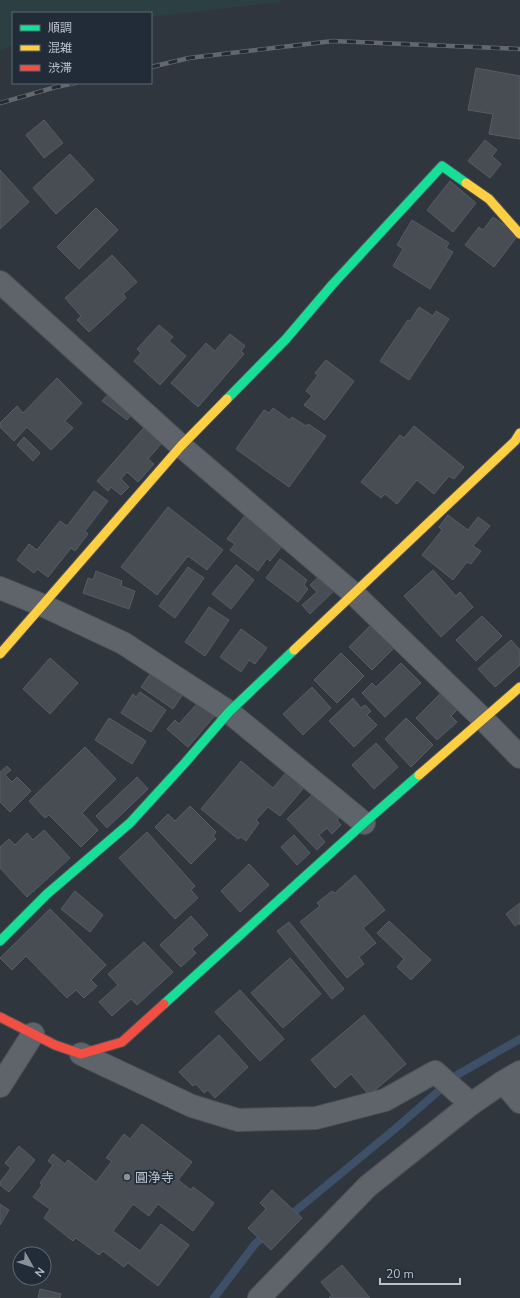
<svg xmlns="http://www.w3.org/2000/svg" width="520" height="1298" viewBox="0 0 520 1298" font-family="'Nunito Sans','Noto Sans JP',sans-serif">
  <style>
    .green { fill: #2c4043 }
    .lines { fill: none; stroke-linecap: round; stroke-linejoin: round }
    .stream { stroke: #3e5067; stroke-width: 8 }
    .building { fill: #474d53; stroke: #575d64 }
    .street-casing { stroke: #4d5257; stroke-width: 24 }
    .fast-casing { stroke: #4d5257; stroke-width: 11 }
    .slow-casing { stroke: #4d5257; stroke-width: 11 }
    .jam-casing { stroke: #4d5257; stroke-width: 11 }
    .street { stroke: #5f646a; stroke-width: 22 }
    .fast { stroke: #16e098; stroke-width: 9 }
    .slow { stroke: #ffcf43; stroke-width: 9 }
    .jam { stroke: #f24e42; stroke-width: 9 }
    .rail-casing { stroke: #63686e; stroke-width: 4.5 }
    .rail { stroke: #212c38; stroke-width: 3; stroke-dasharray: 9; stroke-linecap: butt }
    .poi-dot { fill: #89919a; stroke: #212c38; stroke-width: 1.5 }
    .labels { text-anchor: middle; stroke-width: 3.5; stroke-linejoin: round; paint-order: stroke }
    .poi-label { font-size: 13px; fill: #bac2cc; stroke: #212c38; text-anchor: start }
  </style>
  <rect width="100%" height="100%" fill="#2f363d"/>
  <polygon class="green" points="0,0 282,0 280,2 151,17 151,13 13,13 13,45 0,51"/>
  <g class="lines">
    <g class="stream">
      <polyline points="287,1218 396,1128 457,1075 520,1039"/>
      <polyline points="214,1298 255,1244 268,1233"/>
    </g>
  </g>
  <g class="building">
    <polygon points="476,68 520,76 520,139 489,134 493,114 468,110"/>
    <polygon points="44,120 63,143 44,158 26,135"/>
    <polygon points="485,140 497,150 492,156 501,164 490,178 468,161"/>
    <polygon points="70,154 94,180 56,214 33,188"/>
    <polygon points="0,170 29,202 0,229"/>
    <polygon points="450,181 476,203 453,232 427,210"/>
    <polygon points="96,208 118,230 79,269 57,247"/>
    <polygon points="493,217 518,235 494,267 465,245 479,227 483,230"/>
    <polygon points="412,220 449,243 446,248 453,252 430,289 393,266 403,249 397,245"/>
    <polygon points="112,255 137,282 123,294 126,298 89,332 77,320 81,316 65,298"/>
    <polygon points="419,307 433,316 436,311 449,319 409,380 380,361 408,320 410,321"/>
    <polygon points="159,325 173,337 169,341 186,356 160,385 134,361 141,353 137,349"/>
    <polygon points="230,334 245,346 241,351 244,354 198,407 171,383 206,343 215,351"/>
    <polygon points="326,360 354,381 325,420 304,405 312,396 306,391 318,375 315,373"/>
    <polygon points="57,378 82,403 65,421 73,428 51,450 27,427 14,441 0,427 0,423 17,406 23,413"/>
    <polygon points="110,392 134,411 127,420 102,401"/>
    <polygon points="273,408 290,420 292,417 306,426 308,424 326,436 289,487 236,449 264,410 269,413"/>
    <polygon points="149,422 167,437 148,459 154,464 138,482 127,472 121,479 129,487 121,495 111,487 108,491 97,481"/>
    <polygon points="414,426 464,467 454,479 449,476 434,494 417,480 397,504 385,494 381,498 361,482 400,435 404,438"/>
    <polygon points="24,437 40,453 33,461 17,445"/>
    <polygon points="94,491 108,501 85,531 88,534 75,551 71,548 48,577 37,569 34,573 17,560 29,544 37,550 60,521 67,526"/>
    <polygon points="168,507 223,550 207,570 188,556 157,595 121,567"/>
    <polygon points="249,510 287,540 270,561 267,558 258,571 230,550 235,544 227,539"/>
    <polygon points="448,515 468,530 478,517 490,526 473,546 481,551 471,564 467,562 453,580 422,555 442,530 439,527"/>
    <polygon points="280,559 307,580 304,585 308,589 298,602 266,578"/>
    <polygon points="236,565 254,580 231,609 212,594"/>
    <polygon points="330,566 344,581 310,614 302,605 317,592 310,585"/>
    <polygon points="188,567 204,578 175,618 159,606"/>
    <polygon points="433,570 456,596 460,592 473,607 441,637 404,596"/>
    <polygon points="96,571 122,581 121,586 135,591 129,609 83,593 88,578 93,580"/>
    <polygon points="209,607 229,620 205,656 185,642"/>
    <polygon points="482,616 502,636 476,661 456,640"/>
    <polygon points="376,620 396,646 372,670 349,647"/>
    <polygon points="241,629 267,648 255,664 249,660 241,672 220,657"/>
    <polygon points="511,640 520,650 520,665 495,687 478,669"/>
    <polygon points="341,653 364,676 337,703 314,680"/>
    <polygon points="50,658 78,683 50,714 23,689"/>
    <polygon points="401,663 421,683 385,717 362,693 372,683 376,687"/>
    <polygon points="156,666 187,688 173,709 141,687"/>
    <polygon points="312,687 331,708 303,735 283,714"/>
    <polygon points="443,691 459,708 451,716 457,722 437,740 416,718"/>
    <polygon points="140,692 166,710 151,732 121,713 133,694 136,697"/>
    <polygon points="202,698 218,712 188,747 167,729 175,720 179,724"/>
    <polygon points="353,698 361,708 365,705 371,711 367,715 377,725 354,747 329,721"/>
    <polygon points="109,718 146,741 132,764 95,740"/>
    <polygon points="406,718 433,745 411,767 385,739"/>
    <polygon points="376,743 398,767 374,789 352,765"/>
    <polygon points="85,747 116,779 82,813 98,830 81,847 49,815 45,818 29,801"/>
    <polygon points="241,761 273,788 289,769 307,784 280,816 268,807 256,820 259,823 246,841 241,837 238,839 201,809"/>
    <polygon points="7,766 11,770 5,775 12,782 17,777 31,791 10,812 0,802 0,772"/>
    <polygon points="137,777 148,789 107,828 96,816"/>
    <polygon points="317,790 341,816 337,820 341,825 332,834 327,828 319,835 325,842 317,850 287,819"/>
    <polygon points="190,806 216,832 213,836 216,839 191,864 155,827 168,814 175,821"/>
    <polygon points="44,830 70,858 27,897 0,868 0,847 9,839 15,845 27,833 33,840"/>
    <polygon points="147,832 195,886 191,890 198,898 175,919 119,858"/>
    <polygon points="294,835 310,853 297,865 281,847"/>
    <polygon points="249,864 269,885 240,912 221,891"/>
    <polygon points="355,875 385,910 363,928 376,943 359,957 364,964 347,978 300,922 320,906 317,903 332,891 335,893"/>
    <polygon points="75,891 103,915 90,932 61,909"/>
    <polygon points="520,903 520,925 519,923 515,926 506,914"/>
    <polygon points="50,909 106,965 91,980 97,986 84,998 76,990 67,998 26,956 12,970 0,958"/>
    <polygon points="191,916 208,935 192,949 196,953 181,967 160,945"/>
    <polygon points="389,921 431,960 411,980 397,967 404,959 377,933"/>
    <polygon points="289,922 344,989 332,999 277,931"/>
    <polygon points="144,942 173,972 137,1005 131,999 112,1016 99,1002 118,985 108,974"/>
    <polygon points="290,958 321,994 283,1028 251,993"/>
    <polygon points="240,990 284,1039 260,1061 215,1012"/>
    <polygon points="364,1015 406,1064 369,1095 351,1074 335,1088 311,1060"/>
    <polygon points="219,1035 248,1067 215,1098 208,1090 204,1093 196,1084 193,1086 179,1072"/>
    <polygon points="142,1124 192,1162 178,1180 191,1190 193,1187 214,1203 193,1231 158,1204 149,1216 133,1204 113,1231 140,1251 161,1224 189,1245 158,1286 128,1263 124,1267 103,1251 99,1255 76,1238 73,1241 44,1218 50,1209 33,1197 42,1185 40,1183 53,1165 48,1161 53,1154 65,1164 68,1160 96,1182 112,1161 106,1158 124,1134 130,1139"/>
    <polygon points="19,1146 35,1160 9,1192 0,1185 0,1182 11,1168 5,1163"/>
    <polygon points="272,1190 302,1218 271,1250 248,1228 266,1209 260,1203"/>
    <polygon points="0,1204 9,1210 0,1225"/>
    <polygon points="342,1265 370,1298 329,1298 332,1295 321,1282"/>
    <polygon points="40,1289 61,1294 60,1298 38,1298"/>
  </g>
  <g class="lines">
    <defs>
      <g id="street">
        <polyline points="0,282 181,446 354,594 483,719 520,757"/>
        <polyline points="0,588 42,605 123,643 229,712 364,823"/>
        <polyline points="81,1054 192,1106 238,1120 316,1118 385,1100 435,1072 471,1104"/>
        <polyline points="503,1082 520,1102"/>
        <polyline points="0,1086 33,1034"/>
        <polyline points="259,1298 368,1186 471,1104 503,1082 520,1072"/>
      </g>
      <g id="fast">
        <polyline points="227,399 286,339 332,285 442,166 466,183"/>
        <polyline points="0,941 47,894 130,823 184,764 229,712 294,650"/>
        <polyline points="164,1004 364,823 419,775"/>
      </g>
      <g id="slow">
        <polyline points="466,183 489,199 520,234"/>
        <polyline points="294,650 515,441 520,433"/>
        <polyline points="0,654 181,446 227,399"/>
        <polyline points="419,775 520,687"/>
      </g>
      <polyline id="jam" points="0,1017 55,1045 81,1054 122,1042 164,1004"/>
    </defs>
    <use href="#street" class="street-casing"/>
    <use href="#fast" class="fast-casing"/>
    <use href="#slow" class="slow-casing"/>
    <use href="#jam" class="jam-casing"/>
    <use href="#street" class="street"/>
    <use href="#fast" class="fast"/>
    <use href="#slow" class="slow"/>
    <use href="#jam" class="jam"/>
    <defs>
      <g id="rail">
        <polyline points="151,67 189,58 333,41 520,49"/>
        <polyline points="0,103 56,87 75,83"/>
      </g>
    </defs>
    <use href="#rail" class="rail-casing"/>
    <use href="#rail" class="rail"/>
  </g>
  <circle class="poi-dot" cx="127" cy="1177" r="4"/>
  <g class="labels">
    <g class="poi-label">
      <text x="135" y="1182">圓浄寺</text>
    </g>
  </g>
  <rect x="12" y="12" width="140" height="72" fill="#212c38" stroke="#5e6873"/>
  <rect x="20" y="25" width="20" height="6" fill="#16e098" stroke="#5e6873"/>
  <text x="48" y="32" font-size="12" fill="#bac2cc">順調</text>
  <rect x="20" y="45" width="20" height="6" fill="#ffcf43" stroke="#5e6873"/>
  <text x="48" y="52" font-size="12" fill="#bac2cc">混雑</text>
  <rect x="20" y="65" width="20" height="6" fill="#f24e42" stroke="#5e6873"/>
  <text x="48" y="72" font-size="12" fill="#bac2cc">渋滞</text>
  <g transform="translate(32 1266) rotate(129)"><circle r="19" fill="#212c38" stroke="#5e6873"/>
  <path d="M0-3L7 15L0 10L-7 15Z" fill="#89919a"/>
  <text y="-6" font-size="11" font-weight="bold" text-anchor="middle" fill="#bac2cc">N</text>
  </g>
  <path d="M380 1278v6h80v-6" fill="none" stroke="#bac2cc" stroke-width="2"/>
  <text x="386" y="1278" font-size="12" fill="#bac2cc" stroke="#212c38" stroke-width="3" paint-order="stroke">20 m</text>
</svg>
